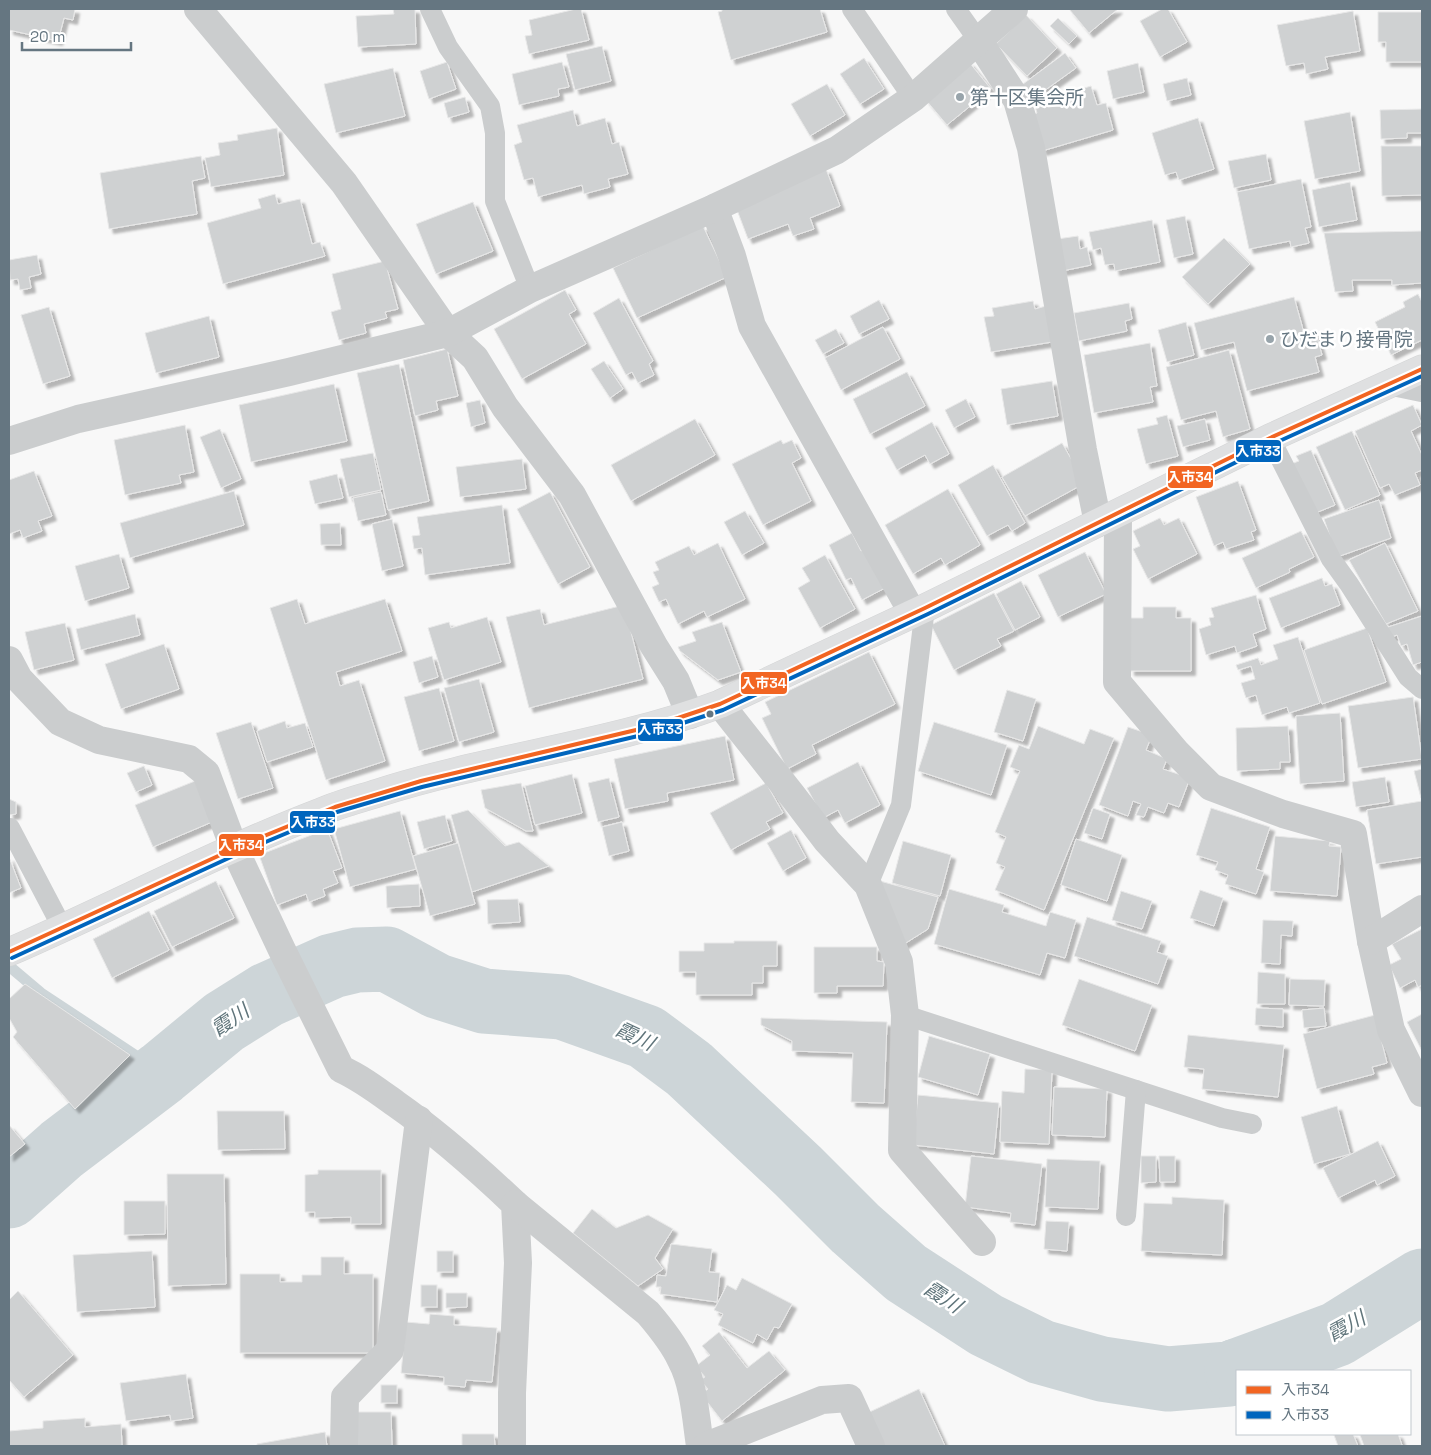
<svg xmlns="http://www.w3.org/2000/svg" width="1431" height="1455" viewBox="0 0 1431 1455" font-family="'Space Grotesk','Noto Sans JP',sans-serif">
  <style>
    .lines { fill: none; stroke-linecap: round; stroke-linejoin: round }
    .stream { stroke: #cdd5d8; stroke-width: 11 }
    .river { stroke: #cdd5d8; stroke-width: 65 }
    .building { fill: #cfd1d2; stroke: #e8e8e8; filter: url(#shadow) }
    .primary-casing { stroke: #d4d5d6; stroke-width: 29 }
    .lane { stroke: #cbcdce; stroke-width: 20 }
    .street { stroke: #cbcdce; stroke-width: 28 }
    .primary { stroke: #dfe0e1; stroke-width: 28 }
    .bus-1-casing { stroke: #fff; stroke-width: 8 }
    .bus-2-casing { stroke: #fff; stroke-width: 8 }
    .bus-1 { stroke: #f26522; stroke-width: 4 }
    .bus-2 { stroke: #0065bd; stroke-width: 4 }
    .poi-dot { fill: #98a4ab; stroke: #fff; stroke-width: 2 }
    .bus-dot { fill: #657681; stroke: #fff; stroke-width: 2 }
    .labels { text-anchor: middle; stroke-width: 5; stroke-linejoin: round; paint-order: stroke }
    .poi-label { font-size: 19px; fill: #657681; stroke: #fff; text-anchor: start }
    .water-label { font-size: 20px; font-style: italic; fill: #60757b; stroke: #fff }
    .line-badge { stroke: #fff; stroke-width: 2 }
    .badge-label { font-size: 14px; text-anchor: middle; font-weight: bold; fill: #fff }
  </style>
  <defs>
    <filter id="shadow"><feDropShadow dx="4.5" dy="4.5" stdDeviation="1" flood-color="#0004"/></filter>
  </defs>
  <rect width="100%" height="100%" fill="#f8f8f8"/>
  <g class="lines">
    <polyline class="stream" points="9,966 41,993 162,1073"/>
    <g class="river">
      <polyline points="9,1196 62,1149 162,1073 224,1022 267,995 332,966 357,960 387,959 437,986 484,1001 562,1007 646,1037 689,1069 798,1171 855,1228 906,1273 986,1325 1041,1352 1102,1369 1168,1379 1229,1374 1237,1371"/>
      <polyline points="1237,1371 1337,1334 1422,1281"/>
    </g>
  </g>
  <g class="building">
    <polygon points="9,9 75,9 73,20 64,18 58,41 9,30"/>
    <polygon points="393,9 415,9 416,44 358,47 356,16 394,14"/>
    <polygon points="576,9 581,9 589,40 529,54 525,36 532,35 529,20"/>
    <polygon points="722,9 820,9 827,32 731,60 718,12 722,11"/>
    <polygon points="1069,9 1118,9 1089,33"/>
    <polygon points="1162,9 1168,9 1187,42 1160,57 1140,21"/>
    <polygon points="1353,11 1360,51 1325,57 1328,69 1306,74 1304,63 1286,66 1277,25"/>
    <polygon points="1378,12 1422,12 1422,62 1386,62 1386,42 1378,42"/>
    <polygon points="1026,15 1057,48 1027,76 996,44"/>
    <polygon points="1058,18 1077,36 1069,44 1050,26"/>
    <polygon points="602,46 611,81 575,90 566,54"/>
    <polygon points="1065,53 1076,68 1030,101 1019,87"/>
    <polygon points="864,58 884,89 860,104 840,74"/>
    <polygon points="447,62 456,89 429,99 420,71"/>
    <polygon points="562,62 569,87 558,89 559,96 519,105 512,74"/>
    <polygon points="969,62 991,89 947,125 925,99"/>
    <polygon points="1138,63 1144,92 1113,99 1107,71"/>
    <polygon points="393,68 405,116 336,133 324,84"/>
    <polygon points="1187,78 1191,95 1167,101 1163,84"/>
    <polygon points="827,84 845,115 810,136 791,104"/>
    <polygon points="1091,86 1097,105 1106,103 1113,130 1042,151 1032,115 1037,113 1034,103"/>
    <polygon points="465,97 469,112 448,118 444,103"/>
    <polygon points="1422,109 1422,133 1407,133 1407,138 1381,139 1380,110"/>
    <polygon points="573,110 577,126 605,118 612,144 619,142 628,174 608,179 610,187 584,194 582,185 538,197 533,178 524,180 514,145 522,142 517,125"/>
    <polygon points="1350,112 1360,171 1315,179 1304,121"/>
    <polygon points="1198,118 1214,169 1179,180 1176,172 1165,175 1152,133"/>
    <polygon points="277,128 284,175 211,187 205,158 220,155 218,143 238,140 237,135"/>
    <polygon points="1381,146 1422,146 1422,195 1382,196"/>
    <polygon points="1266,154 1271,180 1234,188 1228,161"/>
    <polygon points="201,156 205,178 192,181 197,214 109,229 100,173"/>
    <polygon points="826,169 840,206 810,218 814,229 793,236 788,224 748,239 737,210"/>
    <polygon points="1301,179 1311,227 1305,228 1309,243 1291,247 1290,241 1249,249 1237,192"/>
    <polygon points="1350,182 1357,220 1319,227 1312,190"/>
    <polygon points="275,194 278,204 300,199 312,244 320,242 325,256 223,284 207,223 261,208 258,199"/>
    <polygon points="473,202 493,251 436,274 416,224"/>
    <polygon points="1185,216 1193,254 1174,258 1166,220"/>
    <polygon points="1152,220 1160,262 1115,271 1114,264 1105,265 1101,248 1093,250 1089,232"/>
    <polygon points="703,226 727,277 637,318 613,268"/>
    <polygon points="1422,231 1422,283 1392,285 1392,280 1352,280 1353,291 1335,292 1324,233"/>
    <polygon points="1078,236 1080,249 1087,247 1091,265 1062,271 1057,239"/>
    <polygon points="1224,238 1250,264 1208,304 1182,277"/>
    <polygon points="37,255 41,274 29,277 31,288 20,290 18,279 10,280 9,260"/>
    <polygon points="385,261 398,309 385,312 387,318 364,324 366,333 339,340 331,312 341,309 332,274"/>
    <polygon points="565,290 576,310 569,314 586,344 522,379 494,329"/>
    <polygon points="1418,294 1422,302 1422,340 1391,355 1375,322 1405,307 1403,302"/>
    <polygon points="1294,297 1304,333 1315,330 1322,355 1315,357 1319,372 1247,391 1234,342 1201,350 1194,323"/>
    <polygon points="619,298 653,361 649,364 654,375 638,383 632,372 626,375 593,313"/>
    <polygon points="879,300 889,319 859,334 850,316"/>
    <polygon points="1033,301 1035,309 1046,306 1052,342 991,352 984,317 994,316 992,308"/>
    <polygon points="1129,303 1132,319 1125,321 1127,331 1079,341 1074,313"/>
    <polygon points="49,307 70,376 43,384 21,315"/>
    <polygon points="209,316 219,357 156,373 145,333"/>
    <polygon points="1186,322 1194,355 1167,362 1158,330"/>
    <polygon points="883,327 900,359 841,390 825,358"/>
    <polygon points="836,329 844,343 823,354 815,340"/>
    <polygon points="1150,343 1157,386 1150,387 1153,402 1094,413 1084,355"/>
    <polygon points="447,349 458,396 436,401 438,410 415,416 403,360"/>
    <polygon points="1229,350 1250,429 1223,437 1216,411 1181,420 1166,367"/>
    <polygon points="604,361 623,389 610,398 591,369"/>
    <polygon points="399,364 429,501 388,510 357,373"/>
    <polygon points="907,372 925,406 870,434 853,399"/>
    <polygon points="1052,381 1058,416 1007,425 1001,389"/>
    <polygon points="334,384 347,441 251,462 239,405"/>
    <polygon points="966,399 975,417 954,428 945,410"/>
    <polygon points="480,400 485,423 471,427 466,403"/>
    <polygon points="1413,405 1422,425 1411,431 1422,455 1422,470 1415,473 1420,485 1395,495 1389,484 1380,488 1355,431"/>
    <polygon points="1167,415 1178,456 1146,464 1137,429 1158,424 1156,418"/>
    <polygon points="695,419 715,455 631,501 611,465"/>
    <polygon points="1205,419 1210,440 1183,447 1177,426"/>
    <polygon points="932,422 949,454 930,464 925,455 897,470 885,448"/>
    <polygon points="185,425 194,472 179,475 181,483 125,495 114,440"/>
    <polygon points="220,429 241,479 221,488 200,437"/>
    <polygon points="1352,431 1380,495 1345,510 1316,447"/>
    <polygon points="781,440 783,444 792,440 801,458 792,463 811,501 763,525 732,464"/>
    <polygon points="1062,443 1085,483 1025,516 1002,477"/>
    <polygon points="1311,450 1335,505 1313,514 1291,464 1299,461 1296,456"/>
    <polygon points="373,453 381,490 349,497 340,459"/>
    <polygon points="522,459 526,489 460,497 456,467"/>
    <polygon points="993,465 1025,523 1012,531 1008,525 987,536 958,485"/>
    <polygon points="34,471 52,516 38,521 42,531 23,538 20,530 9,534 9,480"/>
    <polygon points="337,474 343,498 315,504 309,481"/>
    <polygon points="1238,481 1256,530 1251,532 1254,540 1226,549 1223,542 1214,546 1196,497"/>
    <polygon points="948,489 980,545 945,565 941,558 913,574 885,525"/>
    <polygon points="234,491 244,525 130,558 120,523"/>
    <polygon points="381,492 386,515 358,521 353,498"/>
    <polygon points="550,492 590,567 558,584 517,509"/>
    <polygon points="1379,500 1391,538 1337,557 1324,519"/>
    <polygon points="502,505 510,563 425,575 422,548 414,549 412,536 420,535 417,517"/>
    <polygon points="745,511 764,543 742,555 724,522"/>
    <polygon points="1160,518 1164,525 1179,518 1197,554 1148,579 1133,549 1140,546 1133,531"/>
    <polygon points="392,519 403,566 382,571 372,524"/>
    <polygon points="340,523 341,545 321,545 320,524"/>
    <polygon points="1301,531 1314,557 1289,569 1290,572 1256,588 1242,558"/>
    <polygon points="852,533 861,551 867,548 887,587 862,600 851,578 846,580 829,545"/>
    <polygon points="718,543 745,599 707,617 704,611 678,624 666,599 659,602 652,587 659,584 653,572 659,570 655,562 689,546 694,555"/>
    <polygon points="1385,543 1418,611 1386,624 1349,560"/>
    <polygon points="1085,552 1106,594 1058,617 1038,575"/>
    <polygon points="119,554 129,588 85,601 75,566"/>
    <polygon points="825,555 855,609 820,628 798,588 810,581 802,568"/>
    <polygon points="1322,578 1325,586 1332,584 1340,605 1281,628 1269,598"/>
    <polygon points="1021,581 1040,617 1015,630 996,594"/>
    <polygon points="994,593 1014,631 997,639 1001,646 954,670 931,625"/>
    <polygon points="1256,595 1266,629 1253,634 1257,646 1237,653 1235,646 1206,655 1199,629 1211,625 1209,618 1214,617 1211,608"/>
    <polygon points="297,599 305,624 385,599 402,651 336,672 340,686 359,680 385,761 326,780 270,608"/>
    <polygon points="624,605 643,679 529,708 506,617 540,609 544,625"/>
    <polygon points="1143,607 1176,607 1176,618 1191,618 1191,671 1130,671 1130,618 1143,618"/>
    <polygon points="135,614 140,635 81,650 76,629"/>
    <polygon points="1422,616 1422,662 1413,665 1407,644 1401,646 1397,635 1389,638 1385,628"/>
    <polygon points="487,617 501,662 444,680 428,628 449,622 451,628"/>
    <polygon points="722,622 741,672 718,680 680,651 678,647 696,641 692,632"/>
    <polygon points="65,623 74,660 34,670 25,632"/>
    <polygon points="1367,628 1386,682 1322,704 1304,650"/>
    <polygon points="1298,637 1320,703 1289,713 1287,707 1262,715 1256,695 1246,698 1241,683 1255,679 1251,666 1238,670 1236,665 1258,658 1261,665 1278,659 1273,645"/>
    <polygon points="164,644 179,689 121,709 105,664"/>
    <polygon points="869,652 895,704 812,745 816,754 787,769 762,718 771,714 765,702"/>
    <polygon points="432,656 438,677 419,683 413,662"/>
    <polygon points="479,679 494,732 459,742 444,688"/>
    <polygon points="439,688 454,741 419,751 404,697"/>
    <polygon points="1007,690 1036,699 1023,741 994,732"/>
    <polygon points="1413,697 1422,759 1358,768 1348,706"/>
    <polygon points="1340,713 1344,781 1300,784 1296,716"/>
    <polygon points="285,721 287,728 305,723 313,747 267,762 257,731"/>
    <polygon points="251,722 273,788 238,799 216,733"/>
    <polygon points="934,722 1007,745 991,795 918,771"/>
    <polygon points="1038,726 1084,744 1090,729 1114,738 1044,910 995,890 1005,867 996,863 1006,837 995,832 1020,771 1010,767 1019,745 1029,749"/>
    <polygon points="1288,726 1290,762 1280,762 1280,769 1237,771 1236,728"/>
    <polygon points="1128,727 1152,735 1146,750 1167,759 1163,769 1190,778 1179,807 1168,803 1164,813 1148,807 1144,817 1136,815 1141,804 1133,801 1128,816 1099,805"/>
    <polygon points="725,736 734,780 667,793 668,801 625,809 614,759"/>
    <polygon points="858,762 880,805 845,823 838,810 823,818 807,788"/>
    <polygon points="144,766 152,785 136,792 127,773"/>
    <polygon points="1422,769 1422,798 1421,798 1414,771"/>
    <polygon points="572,774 582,813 535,825 525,786"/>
    <polygon points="1385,777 1389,802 1356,807 1352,782"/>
    <polygon points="609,778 619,817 598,822 588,783"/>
    <polygon points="195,781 212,822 153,847 135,805"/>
    <polygon points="521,783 533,831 526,831 485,808 481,790"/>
    <polygon points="766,783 783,813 766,822 770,829 731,850 710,813"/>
    <polygon points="9,799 16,802 16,814 9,815"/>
    <polygon points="1422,801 1422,857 1376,864 1367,810"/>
    <polygon points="1093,808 1110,814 1102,839 1084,833"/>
    <polygon points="1211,808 1270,827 1256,869 1264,872 1256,894 1225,884 1228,875 1215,870 1218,862 1196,855"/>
    <polygon points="468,810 505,846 519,842 549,866 472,892 451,815"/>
    <polygon points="400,811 416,869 350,887 334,829"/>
    <polygon points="445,815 452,841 424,849 417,822"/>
    <polygon points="622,822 629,851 609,856 602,827"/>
    <polygon points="327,829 342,868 333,871 338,883 323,889 325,896 309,902 306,894 277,905 259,855"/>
    <polygon points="791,830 806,858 783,871 767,843"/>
    <polygon points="1275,836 1330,841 1329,846 1341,847 1337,896 1270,891"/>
    <polygon points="1076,839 1122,855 1107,901 1061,885"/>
    <polygon points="903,841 951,855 940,896 892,883"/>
    <polygon points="458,843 475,904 430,916 413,856"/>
    <polygon points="9,857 21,888 9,893"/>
    <polygon points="216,881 234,918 172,947 154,911"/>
    <polygon points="880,881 938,897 928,929 901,946"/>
    <polygon points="419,884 420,906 387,908 386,886"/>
    <polygon points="949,889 1004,905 1002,912 1046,926 1050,912 1076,920 1065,958 1047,953 1040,975 934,944"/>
    <polygon points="1200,890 1223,898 1214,926 1190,918"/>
    <polygon points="1121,891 1152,901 1142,929 1112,920"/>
    <polygon points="518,899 520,922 488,924 487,900"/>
    <polygon points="149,911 169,950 112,978 93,939"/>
    <polygon points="1087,917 1161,941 1157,952 1168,956 1158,984 1074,956"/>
    <polygon points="1263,920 1293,921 1292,936 1281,935 1280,964 1261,963"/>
    <polygon points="1422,929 1422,985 1418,987 1415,980 1400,988 1389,965 1401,959 1392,944"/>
    <polygon points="734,941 777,941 777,966 763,966 763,983 752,983 752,995 696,995 696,972 679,972 679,951 704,951 704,943 734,943"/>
    <polygon points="814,947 877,947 877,961 884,962 883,986 837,986 837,993 814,993"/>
    <polygon points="1258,972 1285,974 1285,1004 1257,1004"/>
    <polygon points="1079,979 1152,1005 1135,1051 1062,1025"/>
    <polygon points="1290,979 1325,980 1324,1006 1289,1005"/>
    <polygon points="25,984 130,1055 75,1109 13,1037 17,1032 9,1018 9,999"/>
    <polygon points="1256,1008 1283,1009 1283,1027 1255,1025"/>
    <polygon points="1324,1008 1326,1026 1304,1028 1302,1010"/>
    <polygon points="1422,1014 1422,1051 1407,1022"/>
    <polygon points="1375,1015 1387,1063 1372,1067 1374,1074 1317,1089 1303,1034"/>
    <polygon points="761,1018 887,1022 884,1103 851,1102 853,1053 792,1051 792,1041 761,1025"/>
    <polygon points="1188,1035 1284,1045 1278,1097 1202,1089 1204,1069 1184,1067"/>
    <polygon points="929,1036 990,1054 978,1095 918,1077"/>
    <polygon points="1025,1069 1052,1070 1049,1144 1000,1142 1002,1091 1024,1093"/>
    <polygon points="1054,1087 1107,1089 1105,1137 1052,1135"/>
    <polygon points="918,1095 999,1103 994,1154 913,1145"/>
    <polygon points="1337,1106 1350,1154 1314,1164 1301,1117"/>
    <polygon points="217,1111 284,1111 285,1149 218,1150"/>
    <polygon points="9,1125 25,1144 9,1157"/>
    <polygon points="1378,1141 1395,1176 1377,1185 1375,1180 1338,1198 1323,1168"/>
    <polygon points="971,1156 1042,1164 1035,1225 1010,1222 1011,1213 965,1207"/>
    <polygon points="1141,1156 1156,1156 1156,1182 1141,1183"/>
    <polygon points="1159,1156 1175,1156 1175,1182 1160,1182"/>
    <polygon points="1047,1159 1100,1161 1098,1209 1045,1207"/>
    <polygon points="318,1170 381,1170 381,1224 351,1224 351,1217 315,1218 315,1212 305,1212 305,1175 318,1174"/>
    <polygon points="167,1174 224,1174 226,1284 168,1286"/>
    <polygon points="1172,1197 1224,1200 1222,1255 1141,1251 1144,1203 1172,1204"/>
    <polygon points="124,1201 165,1201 165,1234 124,1235"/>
    <polygon points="592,1209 616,1228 648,1215 673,1229 655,1258 663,1269 638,1286 573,1233"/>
    <polygon points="1046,1221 1069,1222 1067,1251 1044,1249"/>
    <polygon points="671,1244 712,1249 709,1272 720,1273 717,1302 660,1294 661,1287 656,1287 657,1275 666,1276"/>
    <polygon points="152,1251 155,1307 77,1312 73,1255"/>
    <rect x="437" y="1251" width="16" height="21"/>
    <polygon points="321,1257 344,1257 344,1274 373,1274 373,1353 240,1353 240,1274 280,1274 280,1282 302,1282 302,1275 321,1275"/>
    <polygon points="742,1278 792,1304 779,1328 774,1327 767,1340 757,1334 753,1343 718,1325 723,1314 714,1310 727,1285 736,1290"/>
    <rect x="421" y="1285" width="16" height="22"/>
    <polygon points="18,1291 73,1355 24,1397 9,1380 9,1300"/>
    <polygon points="446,1293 467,1293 467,1307 446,1308"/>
    <polygon points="430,1314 454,1316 454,1325 497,1328 492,1382 466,1380 465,1387 444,1385 444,1377 401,1373 406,1322 429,1324"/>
    <polygon points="719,1332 747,1368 769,1351 785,1370 722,1421 701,1394 708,1389 700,1380 705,1377 696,1366 710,1355 702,1346"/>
    <polygon points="186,1374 193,1418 171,1421 170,1415 126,1421 120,1383"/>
    <rect x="381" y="1385" width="16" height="18"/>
    <polygon points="919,1389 945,1446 878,1446 863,1415"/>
    <polygon points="353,1412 391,1412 392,1446 353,1446"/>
    <polygon points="85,1418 85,1427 121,1424 122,1446 9,1446 9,1431 43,1428 43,1421"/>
    <polygon points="325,1432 327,1446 257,1446 257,1444"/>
    <polygon points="462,1434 494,1434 495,1446 462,1446"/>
    <polygon points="1337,1434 1353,1434 1358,1446 1338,1446 1334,1435"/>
    <polygon points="1364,1434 1398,1434 1402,1445 1398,1446 1364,1446 1360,1435"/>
  </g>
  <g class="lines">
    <defs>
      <path id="primary" d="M9 952C113 907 214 853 321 812 339 804 359 799 378 793 491 757 610 745 720 704L925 608 1270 438 1422 369"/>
    </defs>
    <use href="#primary" class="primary-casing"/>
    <g class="lane">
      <polyline points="430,9 448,47 490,106 495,133 495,201 530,289"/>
      <polyline points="852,9 913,98"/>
      <polyline points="956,9 978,40"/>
      <polyline points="1270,438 1331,559 1349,584 1408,677 1422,689"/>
      <polyline points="9,828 10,828 63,929"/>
      <polyline points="868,885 901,805 925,608"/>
      <polyline points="905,1015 1222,1118 1252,1124"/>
      <polyline points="1126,1216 1136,1090"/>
    </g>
    <g class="street">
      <polyline points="198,9 344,183 448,333 475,358 505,407 572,495 654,646 676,681 690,715"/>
      <polyline points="978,40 1017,100 1031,148 1083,450 1098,523"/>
      <polyline points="714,208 732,256 752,326 913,614"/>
      <polyline points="1393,382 1422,388"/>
      <polyline points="9,441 78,419 289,372 448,333 530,289 714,208 837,150 913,98 1014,9"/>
      <polyline points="1118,514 1117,682 1177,753 1211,787 1283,814 1353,834 1371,941 1391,1030 1422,1093"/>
      <path d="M9 660 19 679 60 722 99 740 189 759 206 773 234 848 282 950 341 1069C361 1078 378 1091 396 1104 439 1134 477 1168 515 1204L518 1263 512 1393V1446"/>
      <polyline points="720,704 792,795 827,841 868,885 899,962 905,1015 902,1150 982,1242"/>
      <polyline points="1371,941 1422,909"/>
      <path d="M515 1204 648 1313C660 1327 673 1343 681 1360 694 1384 696 1419 700 1446"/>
      <polyline points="344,1446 345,1397 390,1350 419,1120"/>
      <polyline points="706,1446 822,1400 849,1398 871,1446"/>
    </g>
    <use href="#primary" class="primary"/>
    <defs>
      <polyline id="bus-1" points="9,952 242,845 335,807 421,781 636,730 678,718 720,704 925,608 1270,438 1422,369"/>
      <polyline id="bus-2" points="12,958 244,851 337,812 422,787 638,736 680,724 723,710 928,614 1273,444 1422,376"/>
    </defs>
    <use href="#bus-1" class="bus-1-casing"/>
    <use href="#bus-2" class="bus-2-casing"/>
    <use href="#bus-1" class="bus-1"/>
    <use href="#bus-2" class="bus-2"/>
  </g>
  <g class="poi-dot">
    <circle cx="960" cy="97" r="5"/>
    <circle cx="1270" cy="339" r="5"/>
  </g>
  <circle class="bus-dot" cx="710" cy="714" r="4.5"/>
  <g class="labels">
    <g class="poi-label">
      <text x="970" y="104">第十区集会所</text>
      <text x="1280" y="346">ひだまり接骨院</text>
    </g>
    <g class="water-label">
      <text transform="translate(230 1020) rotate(-34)" y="7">霞川</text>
      <text transform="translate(635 1036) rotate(25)" y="7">霞川</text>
      <text transform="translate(943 1297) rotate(33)" y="7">霞川</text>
      <text transform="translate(1346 1326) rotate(-29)" y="7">霞川</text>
    </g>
  </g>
  <g class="line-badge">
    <rect x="1235" y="439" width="47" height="24" rx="5" fill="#0065bd"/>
    <rect x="1167" y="465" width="47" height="24" rx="5" fill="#f26522"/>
    <rect x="740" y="671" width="48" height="24" rx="5" fill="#f26522"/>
    <rect x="637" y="718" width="47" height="24" rx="5" fill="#0065bd"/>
    <rect x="289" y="810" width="47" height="24" rx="5" fill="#0065bd"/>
    <rect x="218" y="833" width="47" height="24" rx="5" fill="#f26522"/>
  </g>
  <g class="badge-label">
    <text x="1258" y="456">入市33</text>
    <text x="1190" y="482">入市34</text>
    <text x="764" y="688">入市34</text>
    <text x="660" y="734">入市33</text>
    <text x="313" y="827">入市33</text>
    <text x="241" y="850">入市34</text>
  </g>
  <rect width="1431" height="1455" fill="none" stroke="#657681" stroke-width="20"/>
  <rect x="1236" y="1370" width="175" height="65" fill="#ffffff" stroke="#c1c8cd"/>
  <rect x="1246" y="1386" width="25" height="8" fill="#f26522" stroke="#c1c8cd"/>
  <text x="1281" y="1395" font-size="15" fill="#657681">入市34</text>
  <rect x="1246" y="1411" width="25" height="8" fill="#0065bd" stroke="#c1c8cd"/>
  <text x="1281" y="1420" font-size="15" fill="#657681">入市33</text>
  <path d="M22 42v8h109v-8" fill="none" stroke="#657681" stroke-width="2.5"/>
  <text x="30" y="42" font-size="15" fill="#657681" stroke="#ffffff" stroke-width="4" paint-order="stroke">20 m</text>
</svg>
